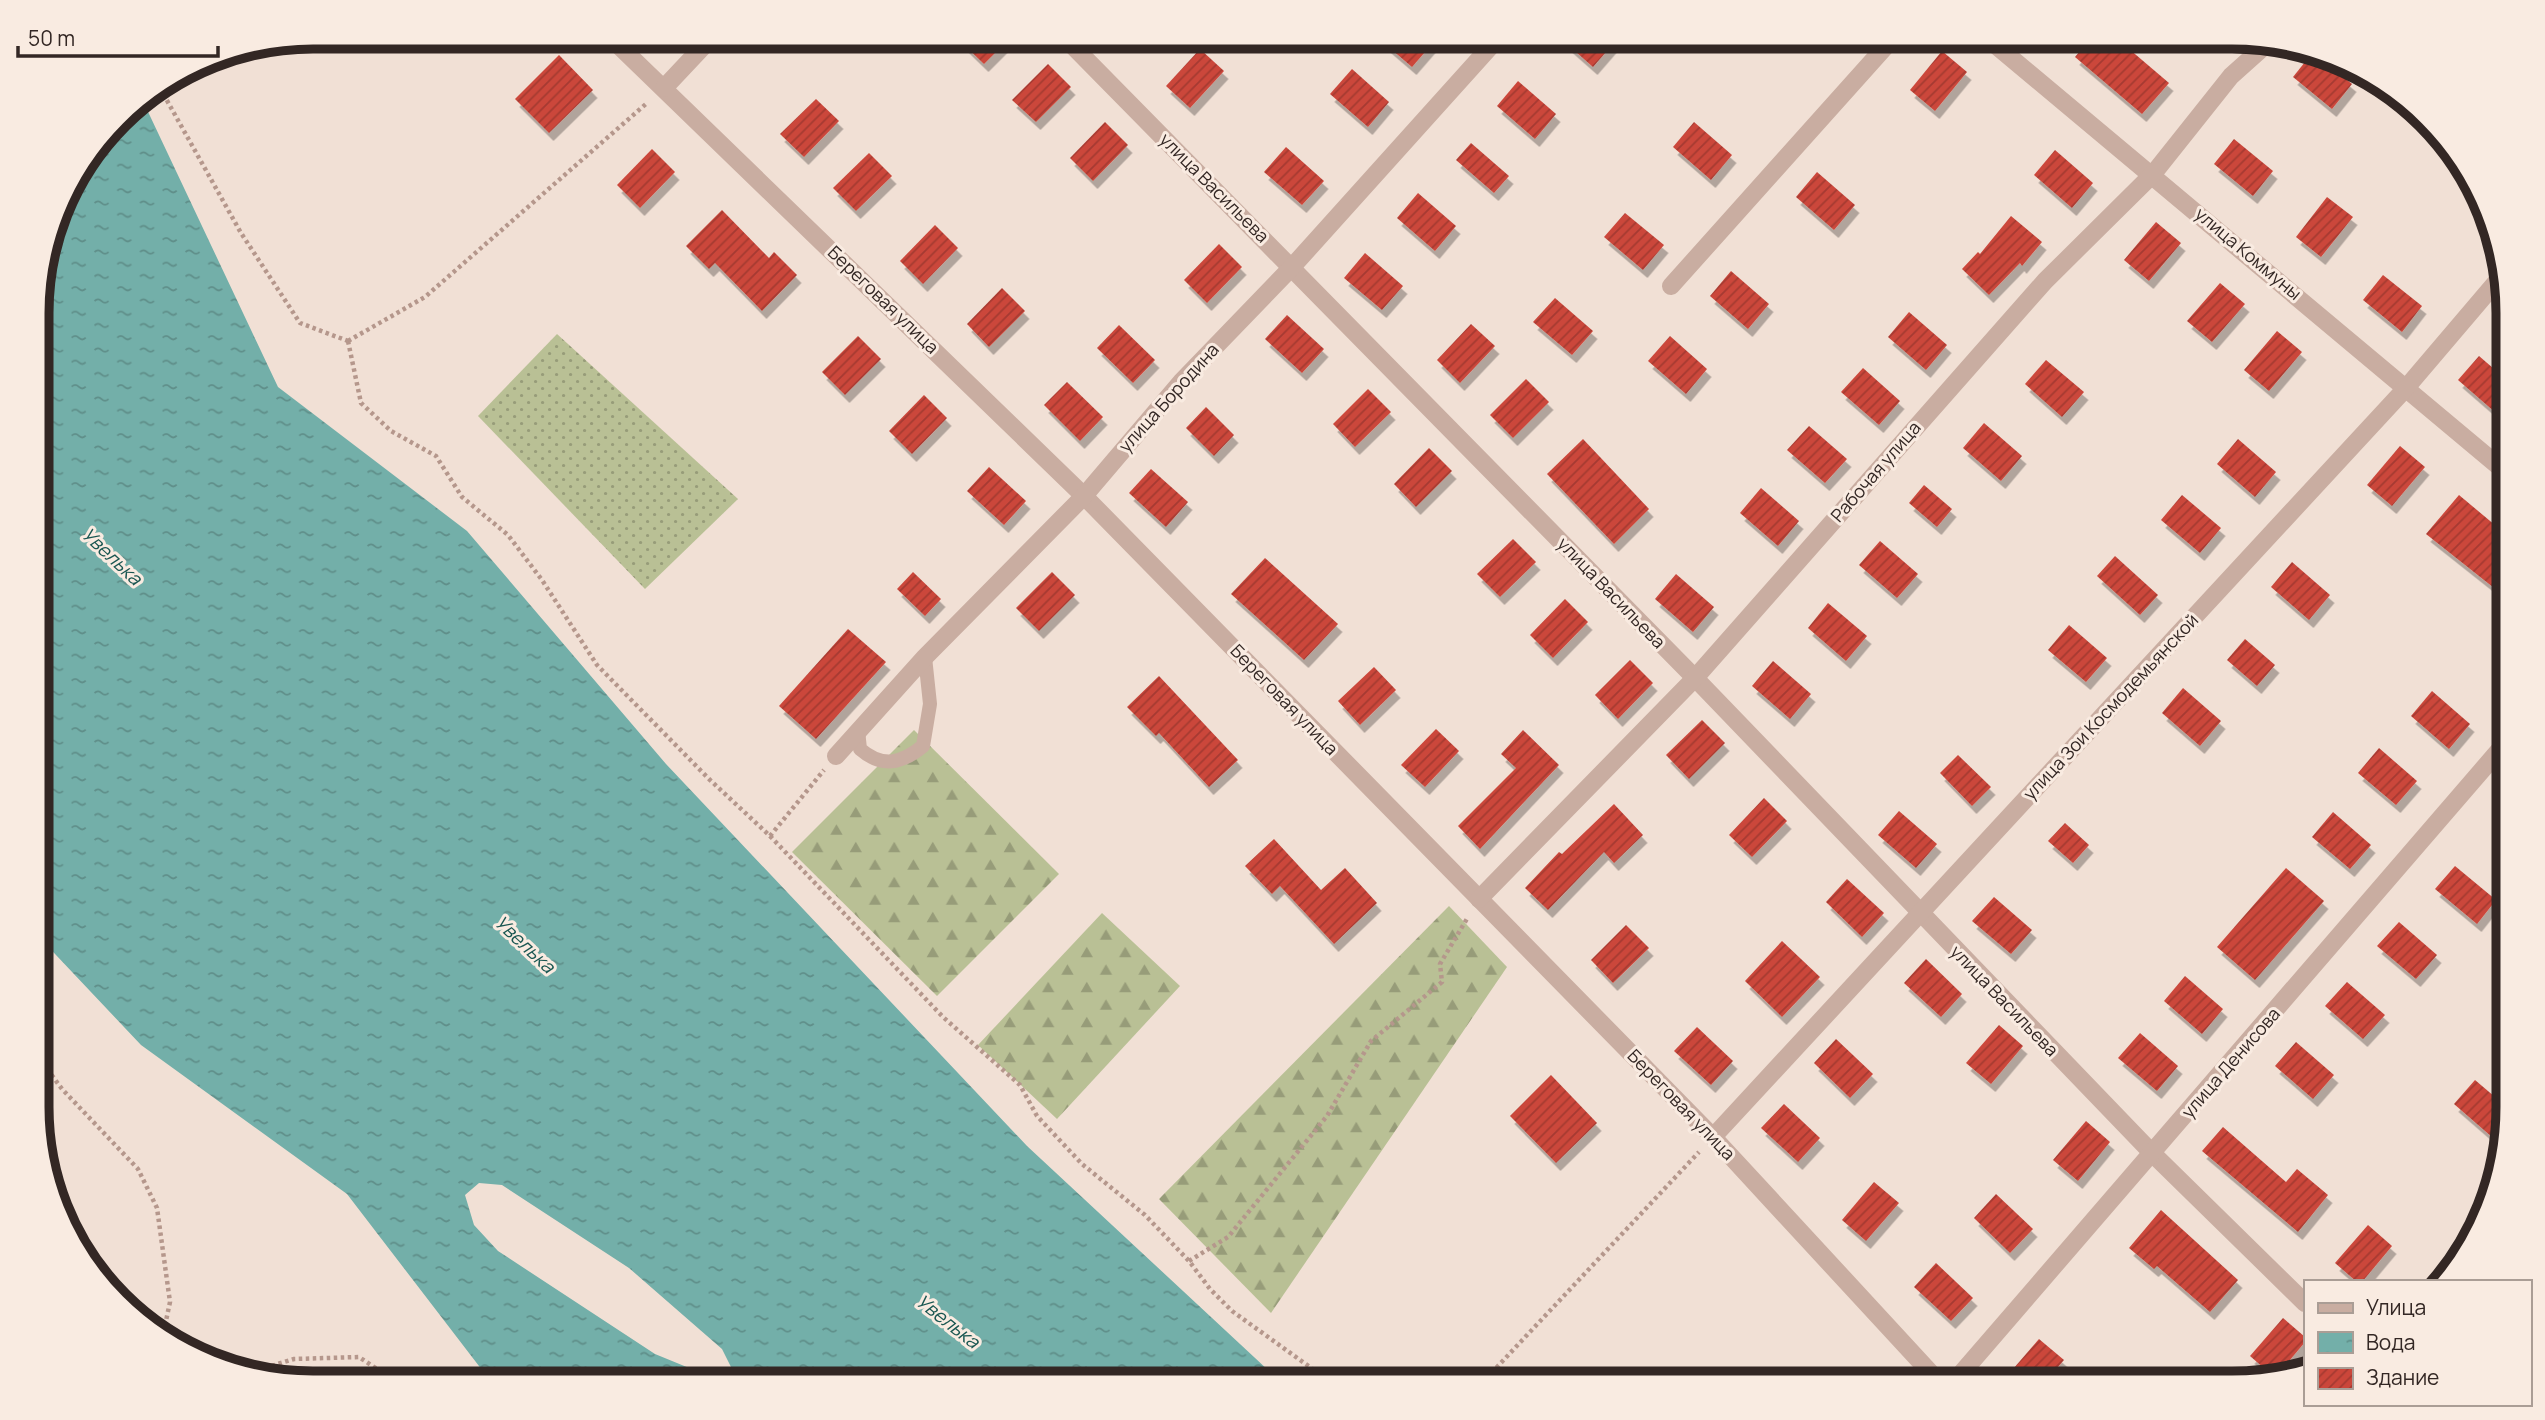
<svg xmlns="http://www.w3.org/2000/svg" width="2545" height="1420" viewBox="0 0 2545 1420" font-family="Manrope,sans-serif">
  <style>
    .forest { fill: url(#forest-firs) }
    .garden { fill: url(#garden-dots) }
    .water { fill: url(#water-ripples); fill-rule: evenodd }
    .building { fill: url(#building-hatch); filter: url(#shadow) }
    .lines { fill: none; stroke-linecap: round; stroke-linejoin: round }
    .path { stroke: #b5978c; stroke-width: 4.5; stroke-dasharray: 3.5 3.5; stroke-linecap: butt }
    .service { stroke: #c9ada1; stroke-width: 14 }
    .minor { stroke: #c9ada1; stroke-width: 18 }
    .labels { text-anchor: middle; stroke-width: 6; stroke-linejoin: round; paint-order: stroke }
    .street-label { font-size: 18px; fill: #332724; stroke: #f9ebe1 }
    .water-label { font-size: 19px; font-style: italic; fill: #195651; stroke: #f9ebe1 }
    .rim { fill: none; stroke: #332724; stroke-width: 9 }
  </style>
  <defs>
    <pattern id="forest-firs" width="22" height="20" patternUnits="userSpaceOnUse" patternTransform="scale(1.75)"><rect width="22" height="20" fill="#b9c095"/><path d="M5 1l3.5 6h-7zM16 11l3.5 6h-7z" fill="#979c79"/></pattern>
    <pattern id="garden-dots" width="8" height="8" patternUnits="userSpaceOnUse" patternTransform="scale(1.75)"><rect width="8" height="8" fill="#b9c095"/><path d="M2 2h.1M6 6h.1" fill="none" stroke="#979c79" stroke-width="1.8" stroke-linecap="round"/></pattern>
    <pattern id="water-ripples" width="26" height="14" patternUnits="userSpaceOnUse" patternTransform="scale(1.75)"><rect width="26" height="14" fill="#73afa9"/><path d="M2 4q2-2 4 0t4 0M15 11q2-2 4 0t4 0" fill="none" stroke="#5f8e89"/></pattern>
    <pattern id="building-hatch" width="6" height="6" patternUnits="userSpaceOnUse" patternTransform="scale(1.75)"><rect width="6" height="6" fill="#cb463a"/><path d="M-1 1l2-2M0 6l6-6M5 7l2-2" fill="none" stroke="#a53a31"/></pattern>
    <filter id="shadow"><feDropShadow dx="4.5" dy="8" stdDeviation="0" flood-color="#0004"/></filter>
  </defs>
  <rect width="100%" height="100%" fill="#f1e0d5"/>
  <g class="forest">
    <polygon points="914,730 1059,874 937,996 792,852"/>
    <polygon points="1449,906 1507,967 1271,1313 1159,1199"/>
    <polygon points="1102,913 1180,986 1057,1119 978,1045"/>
  </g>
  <polygon class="garden" points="557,334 738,499 645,589 478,416"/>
  <path class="water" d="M142 99 278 387 467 531 666 764 1027 1146 1282 1383H492L347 1194 141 1045 39 937V278L65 191 131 106ZM479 1183 502 1185 629 1268 722 1349 731 1367 716 1379 655 1354 498 1251 474 1225 465 1195Z"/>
  <g class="building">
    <polygon points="956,37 1011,37 984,64"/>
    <polygon points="1377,37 1438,37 1412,67"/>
    <polygon points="1559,37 1619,37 1593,67"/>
    <polygon points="2092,37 2115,37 2169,83 2142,114 2075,57"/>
    <polygon points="1200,49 1224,71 1190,108 1166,86"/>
    <polygon points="1942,51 1967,72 1935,111 1910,90"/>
    <polygon points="2313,52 2352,84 2332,109 2293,77"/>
    <polygon points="559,55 593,90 549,133 515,99"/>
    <polygon points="1048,64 1071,87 1036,122 1012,100"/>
    <polygon points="1352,69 1389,102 1368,127 1330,94"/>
    <polygon points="1518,81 1556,114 1535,139 1497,106"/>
    <polygon points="816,99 839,121 804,157 780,134"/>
    <polygon points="1105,122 1128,145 1093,181 1070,158"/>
    <polygon points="1694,122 1732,155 1711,180 1673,147"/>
    <polygon points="2234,139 2273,171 2253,196 2214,164"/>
    <polygon points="1471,143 1509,176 1494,193 1456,160"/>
    <polygon points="1286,147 1324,181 1302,205 1264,172"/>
    <polygon points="652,149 675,172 640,208 617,185"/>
    <polygon points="2055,150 2093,183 2072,208 2034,175"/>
    <polygon points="869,153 892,176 856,211 833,188"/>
    <polygon points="1817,172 1855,205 1834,230 1796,197"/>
    <polygon points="1418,193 1456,226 1435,251 1397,218"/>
    <polygon points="2327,197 2353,217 2321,257 2296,237"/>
    <polygon points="722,210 769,258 774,252 797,275 762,311 715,263 709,269 686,246"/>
    <polygon points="1625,213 1664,245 1643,270 1604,237"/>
    <polygon points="2011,216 2042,242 2022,266 2020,263 1989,295 1962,269 1978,252 1980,254"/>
    <polygon points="2156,222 2181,243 2149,281 2124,260"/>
    <polygon points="935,225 958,248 923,284 900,261"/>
    <polygon points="1219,244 1242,267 1207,303 1184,280"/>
    <polygon points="1365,253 1403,286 1382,310 1344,278"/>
    <polygon points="1731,271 1769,304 1748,329 1710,296"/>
    <polygon points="2383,275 2422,306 2402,332 2363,300"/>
    <polygon points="2220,283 2245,304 2212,342 2187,321"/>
    <polygon points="1002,288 1025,311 989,347 967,324"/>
    <polygon points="1555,298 1593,331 1572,355 1533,322"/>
    <polygon points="1909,312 1947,345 1926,370 1888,337"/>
    <polygon points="1287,315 1324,349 1302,373 1265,339"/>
    <polygon points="1471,324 1495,346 1460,383 1437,360"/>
    <polygon points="1119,325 1155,360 1133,383 1097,348"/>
    <polygon points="2277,331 2302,352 2269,391 2244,370"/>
    <polygon points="858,336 881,359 845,395 822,372"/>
    <polygon points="1670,336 1707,369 1686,394 1648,361"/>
    <polygon points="2479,356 2508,381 2508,399 2496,413 2458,380"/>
    <polygon points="2046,360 2084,392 2062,417 2025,384"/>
    <polygon points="1863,368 1900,401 1879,425 1841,392"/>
    <polygon points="1526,379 1549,402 1513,438 1490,415"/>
    <polygon points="1067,382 1103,417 1080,441 1044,405"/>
    <polygon points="1368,389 1391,412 1355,447 1333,424"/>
    <polygon points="924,395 947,418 912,454 889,431"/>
    <polygon points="1206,407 1234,435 1214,456 1186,428"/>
    <polygon points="1984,423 2022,456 2001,481 1963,448"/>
    <polygon points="1809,426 1847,459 1825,483 1787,450"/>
    <polygon points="1583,439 1649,509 1614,544 1547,474"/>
    <polygon points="2238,439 2276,472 2255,497 2217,464"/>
    <polygon points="2400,446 2425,467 2392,506 2367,485"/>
    <polygon points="1429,448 1452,471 1416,507 1394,484"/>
    <polygon points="989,467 1026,501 1004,525 967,491"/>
    <polygon points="1151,469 1188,502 1166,527 1129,493"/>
    <polygon points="1924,485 1952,509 1937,527 1909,503"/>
    <polygon points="1761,488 1799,521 1778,546 1740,513"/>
    <polygon points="2182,495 2221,528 2200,553 2161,520"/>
    <polygon points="2459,495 2508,536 2508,599 2426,534"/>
    <polygon points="1513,539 1536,562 1500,597 1477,574"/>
    <polygon points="1880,541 1918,574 1897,598 1859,565"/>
    <polygon points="2115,556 2158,595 2140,615 2097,576"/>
    <polygon points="1265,558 1338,624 1304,660 1231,594"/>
    <polygon points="2292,562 2330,595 2309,620 2271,587"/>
    <polygon points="913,572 941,599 925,616 897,589"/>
    <polygon points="1052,572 1075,595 1039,631 1016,608"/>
    <polygon points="1676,574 1714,607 1693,632 1655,599"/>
    <polygon points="1565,599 1588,622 1553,658 1530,635"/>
    <polygon points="1828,603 1867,636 1846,661 1808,628"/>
    <polygon points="2069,625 2107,658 2086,682 2048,650"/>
    <polygon points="848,629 886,662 816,739 779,706"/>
    <polygon points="2245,639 2275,665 2257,686 2227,660"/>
    <polygon points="1630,660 1653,683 1618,719 1595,695"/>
    <polygon points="1773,661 1811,694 1790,719 1752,686"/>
    <polygon points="1374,667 1396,690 1360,725 1338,701"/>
    <polygon points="1159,676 1238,760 1209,787 1159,733 1156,736 1127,707"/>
    <polygon points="2183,688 2221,721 2200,746 2162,713"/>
    <polygon points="2432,691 2470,724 2449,749 2411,716"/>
    <polygon points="1702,720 1725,743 1689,779 1666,755"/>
    <polygon points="1436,729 1459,751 1425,787 1401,765"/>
    <polygon points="1523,730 1559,765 1480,849 1458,826 1516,768 1501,754"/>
    <polygon points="2379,748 2417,781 2396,805 2358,773"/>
    <polygon points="1958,755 1991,787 1972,806 1940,773"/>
    <polygon points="1764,798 1787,821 1752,857 1729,835"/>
    <polygon points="1614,804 1643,835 1614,863 1604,852 1548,910 1525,888 1559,852 1562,854"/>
    <polygon points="1899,811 1937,844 1916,868 1878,835"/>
    <polygon points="2333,812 2371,845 2350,869 2312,837"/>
    <polygon points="2065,823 2089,845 2073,863 2048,841"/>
    <polygon points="1274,839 1321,890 1345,868 1377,903 1334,944 1280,886 1272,894 1245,866"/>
    <polygon points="2455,866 2496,900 2477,924 2435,889"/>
    <polygon points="2286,868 2324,901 2255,980 2217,947"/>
    <polygon points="1847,879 1884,913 1862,937 1826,902"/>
    <polygon points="1994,897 2032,930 2011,954 1972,921"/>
    <polygon points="2399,922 2437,955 2416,979 2377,946"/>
    <polygon points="1626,925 1649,948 1613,983 1591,960"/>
    <polygon points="1782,941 1820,977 1782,1017 1745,981"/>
    <polygon points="1926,959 1962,994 1941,1017 1904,983"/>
    <polygon points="2185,976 2223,1009 2202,1034 2164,1001"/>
    <polygon points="2347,982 2385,1015 2363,1039 2325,1006"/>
    <polygon points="1999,1025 2023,1046 1991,1084 1966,1063"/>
    <polygon points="1697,1027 1733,1061 1711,1085 1674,1051"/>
    <polygon points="2140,1033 2178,1066 2157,1091 2118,1058"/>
    <polygon points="1836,1039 1873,1074 1850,1098 1814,1063"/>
    <polygon points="2296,1042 2334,1075 2313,1099 2275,1066"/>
    <polygon points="1551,1075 1597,1123 1556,1163 1510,1116"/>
    <polygon points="2475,1080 2508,1108 2508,1119 2492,1137 2454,1104"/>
    <polygon points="1784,1104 1820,1138 1798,1162 1761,1128"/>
    <polygon points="2086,1121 2110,1142 2078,1181 2053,1160"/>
    <polygon points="2223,1127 2286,1182 2297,1169 2328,1195 2298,1232 2202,1151"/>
    <polygon points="1874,1182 1899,1203 1866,1241 1842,1220"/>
    <polygon points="1996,1194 2033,1229 2010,1253 1974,1218"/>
    <polygon points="2161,1210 2238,1280 2210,1312 2157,1266 2154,1269 2129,1248"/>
    <polygon points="2368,1225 2392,1246 2362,1282 2357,1282 2335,1263"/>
    <polygon points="1936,1263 1973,1298 1951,1321 1914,1287"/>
    <polygon points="2283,1318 2305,1337 2305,1342 2278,1374 2273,1376 2250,1356"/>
    <polygon points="2039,1339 2064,1360 2044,1383 2001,1383"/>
  </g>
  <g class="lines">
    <g class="path">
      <polyline points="160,88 241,233 300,323 348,341"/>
      <polyline points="348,341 361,403 391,431 436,456 462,497 508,535 542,580 597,665 709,779 770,836 824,770"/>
      <polyline points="348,341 425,297 647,103"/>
      <polyline points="770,836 943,1017 1020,1085 1037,1116 1082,1164 1145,1215 1189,1261 1210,1289 1232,1311 1332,1383"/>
      <polyline points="39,1058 62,1089 138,1169 157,1208 170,1302 163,1335"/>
      <polyline points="1189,1261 1228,1237 1327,1116 1371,1041 1442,982 1440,964 1468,917"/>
      <polyline points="245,1374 294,1359 359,1357 398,1383"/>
      <polyline points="1482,1383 1699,1152"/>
    </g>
    <path class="service" d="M858 730 860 749C882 768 901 764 923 746L930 704 925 657"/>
    <g class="minor">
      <polyline points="610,37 1084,496 1713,1137 1940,1383"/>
      <polyline points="1064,37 1695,678 2153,1154 2305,1303"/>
      <polyline points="1986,37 2508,474"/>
      <polyline points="664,88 712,37"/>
      <polyline points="1671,286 1894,37"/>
      <polyline points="836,756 925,657 1084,496 1181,382 1292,267 1499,37"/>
      <polyline points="1479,899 1695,678 2045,281 2153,174 2231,76 2269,42"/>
      <polyline points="1713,1137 2406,388 2503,274"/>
      <polyline points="1953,1383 2508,740"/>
    </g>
  </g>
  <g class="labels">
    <g class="street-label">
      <text transform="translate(1214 188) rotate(45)" y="6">улица Васильева</text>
      <text transform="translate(2248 254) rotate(40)" y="6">улица Коммуны</text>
      <text transform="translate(883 300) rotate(44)" y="6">Береговая улица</text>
      <text transform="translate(1169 398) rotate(-48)" y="6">улица Бородина</text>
      <text transform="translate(1876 472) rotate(-49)" y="6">Рабочая улица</text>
      <text transform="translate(1611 593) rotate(46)" y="6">улица Васильева</text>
      <text transform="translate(1284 700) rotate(46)" y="6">Береговая улица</text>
      <text transform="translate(2111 707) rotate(-47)" y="6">улица Зои Космодемьянской</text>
      <text transform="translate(2004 1001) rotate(46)" y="6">улица Васильева</text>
      <text transform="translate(2231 1063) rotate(-49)" y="6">улица Денисова</text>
      <text transform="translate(1681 1105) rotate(46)" y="6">Береговая улица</text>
    </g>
    <g class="water-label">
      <text transform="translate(112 556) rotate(43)" y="7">Увелька</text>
      <text transform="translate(525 944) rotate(43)" y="7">Увелька</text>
      <text transform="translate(948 1321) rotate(38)" y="7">Увелька</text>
    </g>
  </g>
  <path d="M0 0H2545V1420H0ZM313 49H2232A264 264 0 0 1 2496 313V1107A264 264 0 0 1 2232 1371H313A264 264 0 0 1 49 1107V313A264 264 0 0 1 313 49Z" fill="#f9ebe1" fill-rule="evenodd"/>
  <path class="rim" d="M313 49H2232A264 264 0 0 1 2496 313V1107A264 264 0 0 1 2232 1371H313A264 264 0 0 1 49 1107V313A264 264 0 0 1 313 49Z"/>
  <rect x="2304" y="1280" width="228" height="126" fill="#f9ebe1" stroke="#aa9d95" stroke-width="2"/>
  <rect x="2318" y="1303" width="35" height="10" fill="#c9ada1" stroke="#aa9d95" stroke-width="2"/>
  <text x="2366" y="1315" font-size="21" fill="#332724">Улица</text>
  <rect x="2318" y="1332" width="35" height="21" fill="url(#water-ripples)" stroke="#aa9d95" stroke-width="2"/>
  <text x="2366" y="1350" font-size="21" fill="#332724">Вода</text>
  <rect x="2318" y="1368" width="35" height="21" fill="url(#building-hatch)" stroke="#aa9d95" stroke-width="2"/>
  <text x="2366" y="1385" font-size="21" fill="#332724">Здание</text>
  <path d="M18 46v10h200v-10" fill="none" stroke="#332724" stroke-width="3.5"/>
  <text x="28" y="46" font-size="21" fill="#332724" stroke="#f9ebe1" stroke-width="5" paint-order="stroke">50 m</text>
</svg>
